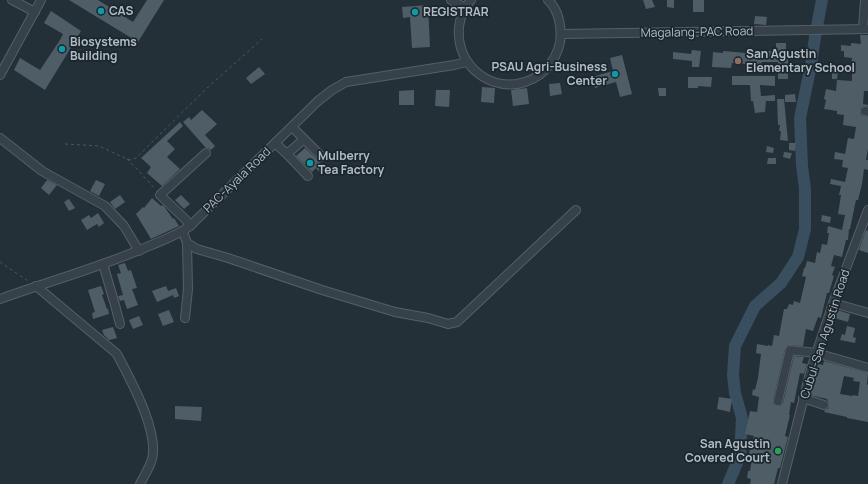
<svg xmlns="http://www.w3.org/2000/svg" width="868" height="484" viewBox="0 0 868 484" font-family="Manrope,sans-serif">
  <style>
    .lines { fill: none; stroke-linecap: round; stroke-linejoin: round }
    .river { stroke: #394e5e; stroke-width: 12 }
    .building { fill: #4f5d67; fill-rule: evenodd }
    .minor-casing { stroke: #555f66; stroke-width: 10 }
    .path { stroke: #475a59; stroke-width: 1; stroke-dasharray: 3 3; stroke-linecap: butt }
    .minor { stroke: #374149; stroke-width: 8 }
    .culture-dot { fill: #0f9aa8; stroke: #1c262d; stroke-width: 1.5 }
    .education-dot { fill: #8d6e63; stroke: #1c262d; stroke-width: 1.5 }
    .leisure-dot { fill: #2e9e5b; stroke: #1c262d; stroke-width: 1.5 }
    .labels { text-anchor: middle; stroke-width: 3.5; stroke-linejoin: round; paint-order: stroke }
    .poi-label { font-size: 12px; font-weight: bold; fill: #b2bcc5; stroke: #1c262d; text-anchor: start }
    .street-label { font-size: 12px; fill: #b2bcc5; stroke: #1c262d }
  </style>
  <rect width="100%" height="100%" fill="#243038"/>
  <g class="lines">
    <polyline class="river" points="728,484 740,456 742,418 735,393 733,375 735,346 755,306 781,283 798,257 805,229 805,189 802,166 800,118 811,65 815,37 822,0"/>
  </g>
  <g class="building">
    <polygon points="69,0 98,0 133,22 147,0 164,0 138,42"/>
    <polygon points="643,0 652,0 655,7 646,9"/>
    <polygon points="667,0 674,0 674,8 667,7"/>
    <rect x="693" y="0" width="11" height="12"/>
    <polygon points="428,5 430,47 412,48 410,17 403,18 402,7"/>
    <polygon points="51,11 81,31 45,90 14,70 20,58 40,70 60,40 63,34 44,23"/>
    <polygon points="755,16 767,17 766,25 754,24"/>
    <polygon points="860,35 868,35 868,91 864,91 863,104 868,105 868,106 864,106 862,107 860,109 860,112 861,115 868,117 868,149 866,160 868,160 868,170 864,169 862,184 858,200 856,200 850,229 849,229 848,240 846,240 842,257 834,255 831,266 835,267 832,275 834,276 829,293 827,293 821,318 818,317 813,331 806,329 803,346 788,345 785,349 773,400 773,403 775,405 777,406 780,406 783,403 794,356 804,357 802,363 807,364 804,374 800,373 794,403 791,402 789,415 790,415 785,436 788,437 780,468 778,468 774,484 750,484 751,479 747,478 748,471 750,471 752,459 752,455 749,454 750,449 752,449 754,436 745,434 750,411 757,412 759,397 752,395 753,389 755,390 758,378 761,354 756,353 757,344 768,346 768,345 772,346 774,335 779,336 784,309 787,309 789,304 793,305 794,301 800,303 806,277 802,276 804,268 805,268 807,261 815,263 817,252 820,253 822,244 827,245 829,233 827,233 828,226 842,230 845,215 838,214 841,195 839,195 841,186 830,184 831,179 845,182 848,168 842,167 843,160 834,159 835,152 845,154 848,138 854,139 856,127 843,125 844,115 837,114 837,111 824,109 826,100 824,99 826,89 836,91 837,80 852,81 852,66 851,66 852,58 844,57 844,51 841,51 841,45 851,46 851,43 861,44"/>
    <polygon points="776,43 786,43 786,58 788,58 788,79 778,79 778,62 762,62 761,65 732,63 731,68 712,67 713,52 723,53 723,51 747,53 746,55 763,56 763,51 776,51"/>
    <polygon points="692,50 701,51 699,67 692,67 692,61 673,59 673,52 691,54"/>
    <polygon points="622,55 632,94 620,97 616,82 595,88 592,77 613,71 610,58"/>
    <polygon points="259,67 265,74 251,84 246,78"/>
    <polygon points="832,70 838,70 837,79 832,79"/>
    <polygon points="732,76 775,76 775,86 760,85 761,96 775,95 775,101 766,101 765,112 755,113 753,101 751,101 750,85 732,85"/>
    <polygon points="688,77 712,77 711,87 698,86 698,88 688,88"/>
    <polygon points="560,83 562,94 550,96 549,84"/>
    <polygon points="482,87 495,88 494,103 481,102"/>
    <polygon points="527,88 529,104 513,106 511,90"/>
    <polygon points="658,88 666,88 666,96 659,96"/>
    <polygon points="414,90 414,105 399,105 399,91"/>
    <polygon points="436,90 450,90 449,107 435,106"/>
    <polygon points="795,94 796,102 785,102 785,95"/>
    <polygon points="777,99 784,99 788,141 780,140 781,131 779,131 780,125 778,125"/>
    <polygon points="202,110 217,124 205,135 215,146 211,150 208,148 206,148 183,122 189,117 191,120"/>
    <polygon points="180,122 183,126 167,141 175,149 167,157 180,169 162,186 147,173 151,167 141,158"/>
    <polygon points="789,143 796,143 795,151 789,150"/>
    <polygon points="767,146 774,148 773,153 766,152"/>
    <polygon points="305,148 326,168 320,173 316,168 312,172 296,156"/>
    <polygon points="784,152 792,153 790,159 783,157"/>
    <polygon points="768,158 776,158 776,164 767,164"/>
    <polygon points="47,180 57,185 49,195 41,188"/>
    <polygon points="96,180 105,184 99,196 90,191"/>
    <polygon points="120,195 125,202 115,209 110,202"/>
    <polygon points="181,195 190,204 184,209 175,200"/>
    <polygon points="152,198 161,206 163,205 166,209 173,219 174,218 179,226 151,239 136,214 143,207 144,208"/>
    <polygon points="69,199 75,208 69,211 64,202"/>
    <polygon points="98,213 104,223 99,227 97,224 87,230 81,220 89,215 91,218"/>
    <polygon points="822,215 831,217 830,223 821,221"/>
    <polygon points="866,230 868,231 868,253 859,250"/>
    <polygon points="125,263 128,271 131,270 137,288 132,289 138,305 127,309 124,300 120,301 118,296 123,295 117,274 121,273 118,265"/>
    <polygon points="101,286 104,294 102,295 107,309 108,309 109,314 93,319 92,313 95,312 88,290"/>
    <polygon points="166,286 168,291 176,288 179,296 174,298 173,295 157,302 152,291"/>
    <polygon points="169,310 174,322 163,326 158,314"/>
    <polygon points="837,310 850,314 848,322 834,318"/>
    <polygon points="139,316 143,325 133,329 129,320"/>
    <polygon points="847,326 855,328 853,337 856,338 855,343 840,340 842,334 845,335"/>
    <polygon points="113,327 117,338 109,340 104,335 102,330"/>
    <path d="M824 361 868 373 867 384 868 385V422L847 418V417L824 412 825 410 828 409 829 406V404L827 399 810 395 818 364 823 365ZM844 376 854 378 853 381 860 382 858 396 853 395 852 396 840 394Z"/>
    <polygon points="719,397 732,399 730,412 717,409"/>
    <polygon points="175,406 202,407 201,421 175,419"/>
  </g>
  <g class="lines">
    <defs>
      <g id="minor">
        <polyline points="12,0 35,12"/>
        <polyline points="451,0 465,8"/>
        <path d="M471 0C465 7 460 17 459 27 456 61 483 88 517 84 527 82 537 78 544 71 552 63 558 54 560 42 562 28 559 10 548 0"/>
        <polyline points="863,29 865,0"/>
        <polyline points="561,34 868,29"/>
        <polyline points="0,75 41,0"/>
        <polyline points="865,111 868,112"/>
        <polyline points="292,127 322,157"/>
        <polyline points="0,138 42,171 105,206 124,226 139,251"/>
        <polyline points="275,143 287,154 308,176"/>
        <polyline points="287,154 304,139"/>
        <polyline points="190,226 186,220 160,195 206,153"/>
        <polyline points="183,232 187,243 197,249 228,258 322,290 395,312 428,318 448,324 457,322 576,210"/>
        <polyline points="103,264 115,305 120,324"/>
        <path d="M36 286 116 353 118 356C131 381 159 431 152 459 150 467 144 476 140 484"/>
        <path d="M0 299C50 281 101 267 149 246 163 240 178 235 190 226L318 101 332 90 346 82 454 65 467 62"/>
        <polyline points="833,303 868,313"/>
        <polyline points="185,318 188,289 187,243"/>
        <polyline points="803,398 824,405"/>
        <polyline points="778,401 790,350 816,353 868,368"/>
        <polyline points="782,484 811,369 833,303 868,210"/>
      </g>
    </defs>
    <use href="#minor" class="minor-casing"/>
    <g class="path">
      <polyline points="65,144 99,146 127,159 131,160 136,158 206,89 262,39"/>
      <polyline points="127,159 137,169 155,189"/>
      <polyline points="0,262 28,281"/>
    </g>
    <use href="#minor" class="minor"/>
  </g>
  <g class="culture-dot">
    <circle cx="101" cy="11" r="4"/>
    <circle cx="415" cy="12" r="4"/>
    <circle cx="62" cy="49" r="4"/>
    <circle cx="615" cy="74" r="4"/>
    <circle cx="310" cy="163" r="4"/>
  </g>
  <circle class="education-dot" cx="738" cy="61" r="4"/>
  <circle class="leisure-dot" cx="778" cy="451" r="4"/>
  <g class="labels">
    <g class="poi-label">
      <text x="109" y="15">CAS</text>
      <text x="423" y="16">REGISTRAR</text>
      <text x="70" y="46">Biosystems<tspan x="70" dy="14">Building</tspan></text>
      <text x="746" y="58">San Agustin<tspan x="746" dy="14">Elementary School</tspan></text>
      <text x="607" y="71" text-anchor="end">PSAU Agri-Business<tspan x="607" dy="14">Center</tspan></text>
      <text x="318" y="160">Mulberry<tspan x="318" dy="14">Tea Factory</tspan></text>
      <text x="770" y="448" text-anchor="end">San Agustin<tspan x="770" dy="14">Covered Court</tspan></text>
    </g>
    <g class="street-label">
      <text transform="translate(697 32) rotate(-1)" y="4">Magalang-PAC Road</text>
      <text transform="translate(237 180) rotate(-44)" y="4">PAC-Ayala Road</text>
      <text transform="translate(825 334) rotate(-72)" y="4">Cubul-San Agustin Road</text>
    </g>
  </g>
</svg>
